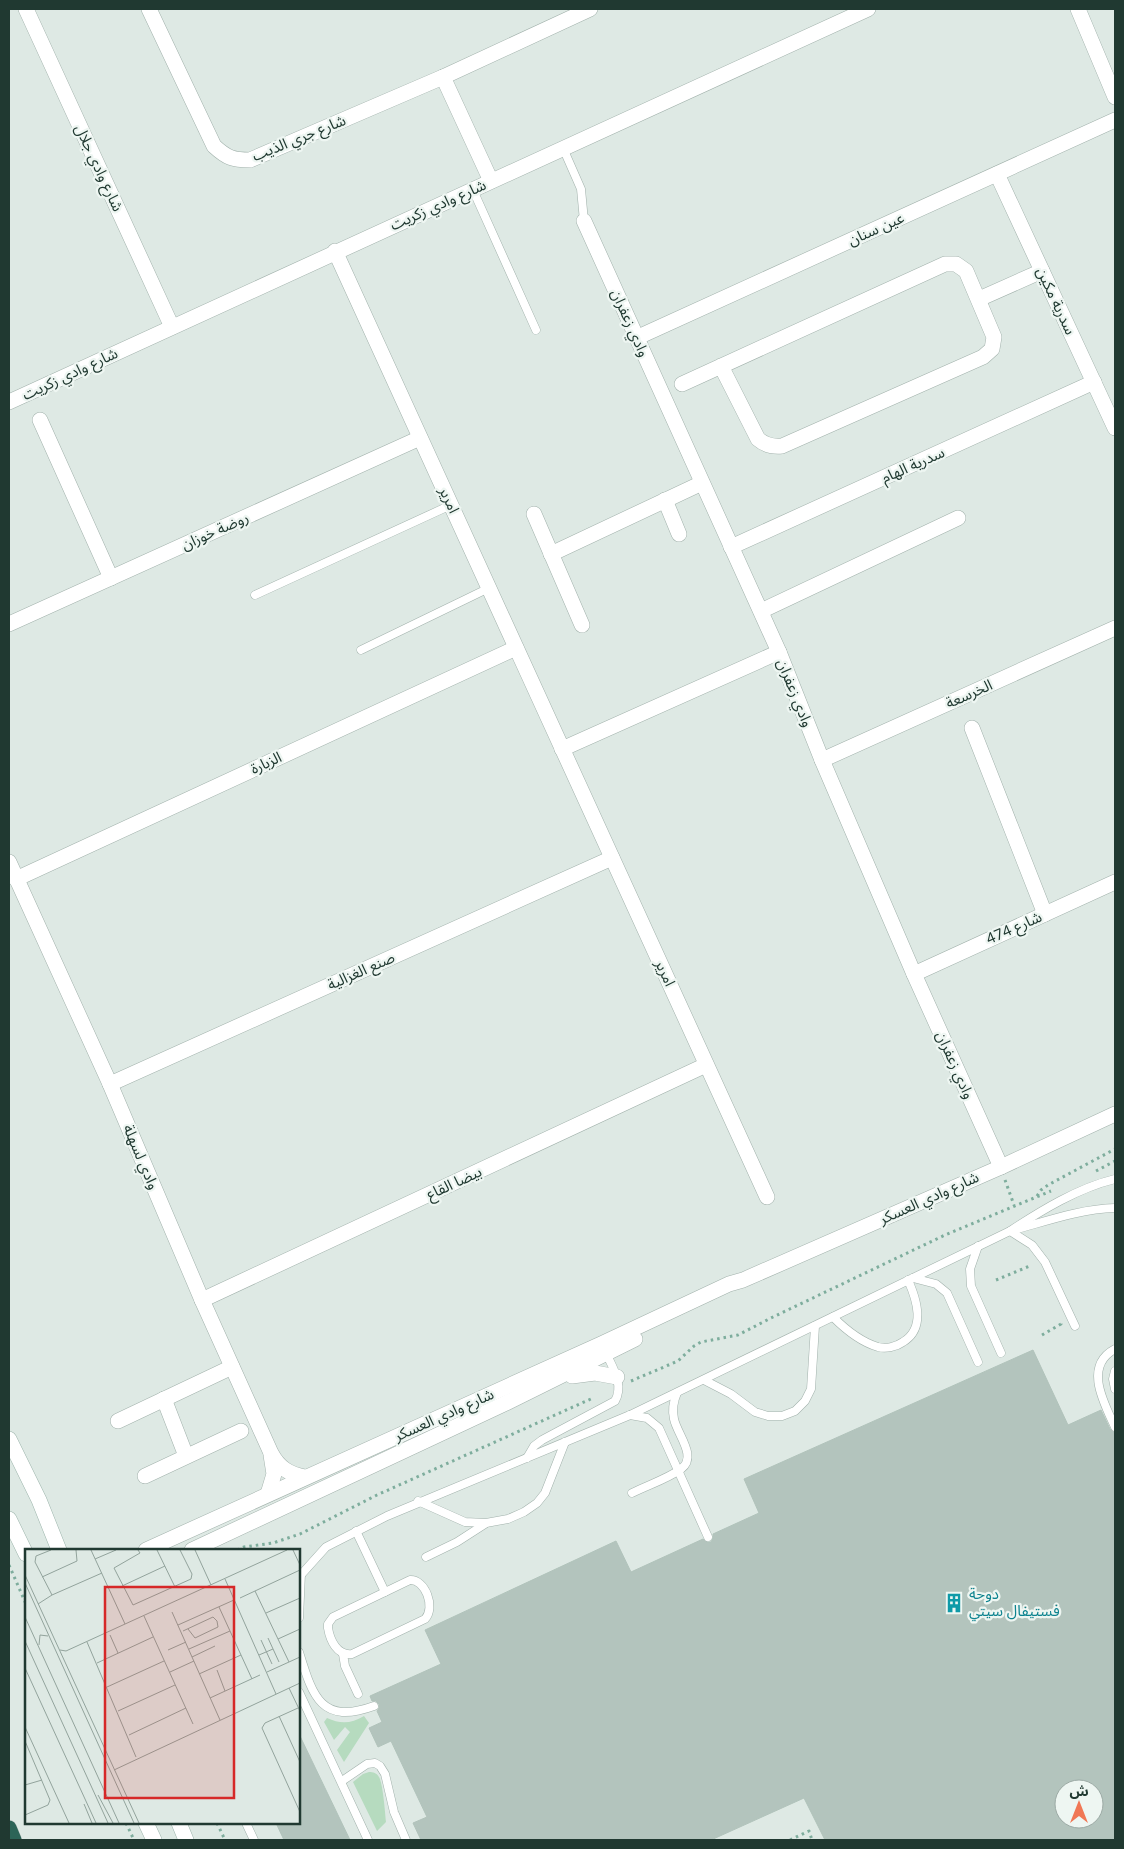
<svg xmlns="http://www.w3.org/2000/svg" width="1124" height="1849" viewBox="0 0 1124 1849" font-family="Lato,'Noto Sans Arabic',sans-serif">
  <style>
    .green { fill: #b6dbbf }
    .building { fill: #b3c4bd; stroke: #b1c3bb; fill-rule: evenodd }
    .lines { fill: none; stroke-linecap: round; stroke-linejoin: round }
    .service-casing { stroke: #a1b1ab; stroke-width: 9 }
    .minor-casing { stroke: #a1b1ab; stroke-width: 16 }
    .secondary-casing { stroke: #9db5ac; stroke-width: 16 }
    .motorway-casing { stroke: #bcc4c1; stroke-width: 16 }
    .path { stroke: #7ead9d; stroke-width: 3; stroke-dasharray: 2.5 4; stroke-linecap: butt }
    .service { stroke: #fff; stroke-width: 8 }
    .minor { stroke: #fff; stroke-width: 15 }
    .secondary { stroke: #fff; stroke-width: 15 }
    .motorway { stroke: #2c6457; stroke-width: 15 }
    .labels { text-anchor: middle; stroke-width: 4.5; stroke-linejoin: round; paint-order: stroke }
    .street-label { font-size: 15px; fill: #203931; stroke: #eef6f2 }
    .culture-label { font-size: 15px; fill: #0d838f; stroke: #eef6f2; text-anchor: start }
    .inset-road { fill: none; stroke: #92a39c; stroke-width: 1 }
    .view { fill: #d62828; fill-opacity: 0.15; stroke: #d62828; stroke-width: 2.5 }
    .inset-edge { fill: none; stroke: #203931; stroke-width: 2.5 }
  </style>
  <rect width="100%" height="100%" fill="#dee9e4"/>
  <g class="green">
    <path d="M364 1716 369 1723 344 1762 337 1750 350 1732 345 1727 334 1740 324 1722 327 1718C340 1724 351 1724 364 1716Z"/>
    <path d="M369 1772C373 1772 377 1773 379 1777 383 1784 385 1812 386 1822L377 1831 353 1782 363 1774Z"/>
  </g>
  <g class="building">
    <path d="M1033 1350 1068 1425 1101 1410 1110 1429 1115 1433V1840H825L804 1798 711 1840H421L413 1823 427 1817 391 1741 378 1747 369 1728 382 1722 377 1711 379 1708V1704L376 1701H372L370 1696 441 1664 425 1630 616 1541 631 1572 703 1539 707 1542H711L713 1538V1534L759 1513 744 1479ZM1064 1789H1094V1819H1064Z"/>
    <polygon points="299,1734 350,1840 284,1840 276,1823 299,1823"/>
  </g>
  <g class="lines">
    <defs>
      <g id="service">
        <polyline points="563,148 581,189 584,221"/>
        <polyline points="473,190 536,330"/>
        <polyline points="255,595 451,505"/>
        <polyline points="361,650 489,588"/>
        <polyline points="978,1246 970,1269 971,1286 1001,1353"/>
        <polyline points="913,1278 936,1284 947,1293 978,1362"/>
        <path d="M833 1317C845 1329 861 1342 878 1347 886 1349 896 1347 903 1342 926 1328 917 1300 908 1280"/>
        <path d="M1075 1326 1045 1262 1032 1245 1010 1231C1042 1210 1078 1188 1115 1179"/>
        <path d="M1115 1349C1083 1366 1104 1403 1115 1427"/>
        <polyline points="1115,1371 1113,1379 1115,1389"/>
        <polyline points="704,1380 731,1394 755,1412 768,1416 782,1416 795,1411 805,1401 811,1389 815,1326"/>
        <polyline points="630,1415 647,1418 659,1428 708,1537"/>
        <path d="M527 1458 534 1446 542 1440 615 1401C624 1385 613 1368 606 1353"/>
        <path d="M632 1493C648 1485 667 1479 681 1469 698 1457 677 1434 674 1419 672 1410 673 1402 677 1393"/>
        <polyline points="418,1501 465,1522 486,1523 508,1519 524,1512 537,1503 545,1493 565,1442"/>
        <polyline points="356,1531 385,1592"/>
        <polyline points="426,1557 457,1542 485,1524"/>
        <path d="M299 1577 326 1547 387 1516 630 1415 1010 1231C1044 1222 1079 1209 1115 1208"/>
        <path d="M410 1580C425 1579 436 1607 425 1619L352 1654C337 1656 330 1640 328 1628V1624L333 1617Z"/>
        <polyline points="299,1618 301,1573"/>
        <path d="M299 1652C313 1697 321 1725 374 1706"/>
        <polyline points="343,1654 345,1666 358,1694"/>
        <polyline points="299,1692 368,1840"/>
        <polyline points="342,1781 367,1764 375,1763 380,1766 385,1774 394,1812 406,1840"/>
        <polyline points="246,1823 254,1840"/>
      </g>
      <g id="minor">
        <polyline points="26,9 172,327"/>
        <path d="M149 9 214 146C227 158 233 160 250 160L443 77 590 9"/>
        <polyline points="1078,9 1115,97"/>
        <polyline points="443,77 491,181"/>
        <polyline points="997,174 1115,428"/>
        <polyline points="584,221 779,652 822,760 914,974 1001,1167"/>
        <polyline points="335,251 767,1197"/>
        <polyline points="979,299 1042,271"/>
        <polyline points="636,338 1115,120"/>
        <path d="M682 384 945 264H956L966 271 994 337 992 349 983 357 782 446C772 447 765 445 758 439L721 366"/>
        <polyline points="9,402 868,9"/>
        <polyline points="40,420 111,578"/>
        <polyline points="665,500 679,534"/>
        <polyline points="534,514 582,625"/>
        <polyline points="731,547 1094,382"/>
        <polyline points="551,554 702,483"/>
        <polyline points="761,611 958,518"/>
        <polyline points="9,624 420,438"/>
        <polyline points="972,728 1045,914"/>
        <polyline points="562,749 779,652"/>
        <polyline points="822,760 1115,628"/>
        <path d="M9 862 110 1084 202 1300 271 1453C279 1468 289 1474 305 1477"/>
        <polyline points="16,879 516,648"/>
        <polyline points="914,974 1115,882"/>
        <polyline points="110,1084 612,858"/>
        <polyline points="202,1300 706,1065"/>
        <polyline points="572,1376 595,1373 617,1377"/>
        <polyline points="164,1399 186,1456"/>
        <polyline points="118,1421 232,1367"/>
        <polyline points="145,1476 241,1431"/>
        <polyline points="268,1494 274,1474 271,1455"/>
        <polyline points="146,1550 601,1344 729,1284 743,1280 1001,1167 1115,1114"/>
        <polyline points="192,1550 506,1403 635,1339"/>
      </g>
      <g id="secondary">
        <polyline points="9,1439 39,1500 59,1550"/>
        <polyline points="9,1519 26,1554"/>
        <polyline points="146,1823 154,1840"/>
        <polyline points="179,1823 186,1840"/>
      </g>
      <polyline id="motorway" points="9,1828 14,1840"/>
    </defs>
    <use href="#service" class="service-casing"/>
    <use href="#minor" class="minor-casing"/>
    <use href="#secondary" class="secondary-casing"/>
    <use href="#motorway" class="motorway-casing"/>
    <g class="path">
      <polyline points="1096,1171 1115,1161"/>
      <polyline points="1005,1180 1014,1205"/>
      <polyline points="1037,1196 1041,1190 1048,1185 1115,1149"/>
      <polyline points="996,1280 1032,1265"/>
      <polyline points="1042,1335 1061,1324 1060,1322"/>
      <polyline points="631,1381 678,1361 694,1346 701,1342 738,1335 773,1317 945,1235 1051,1191"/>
      <polyline points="237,1550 244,1547 273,1543 300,1534 377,1495 593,1398"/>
      <polyline points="9,1565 26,1604"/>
      <polyline points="126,1823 134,1840"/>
      <polyline points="217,1823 225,1840"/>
      <polyline points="790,1840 809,1831 812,1840"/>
    </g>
    <use href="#service" class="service"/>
    <use href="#minor" class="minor"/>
    <use href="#secondary" class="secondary"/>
    <use href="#motorway" class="motorway"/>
  </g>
  <defs>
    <symbol id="building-bare" viewBox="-9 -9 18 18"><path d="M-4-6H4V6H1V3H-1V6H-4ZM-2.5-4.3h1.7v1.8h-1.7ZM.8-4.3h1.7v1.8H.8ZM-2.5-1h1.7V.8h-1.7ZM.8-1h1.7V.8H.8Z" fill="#0f9aa8" stroke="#eef6f2" stroke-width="2.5" paint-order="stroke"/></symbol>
  </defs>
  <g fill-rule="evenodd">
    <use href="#building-bare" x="940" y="1589" width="28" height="28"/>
  </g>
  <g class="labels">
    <g class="street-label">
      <text transform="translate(299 138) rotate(-22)" y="5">شارع جري الذيب</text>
      <text transform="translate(99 168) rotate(65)" y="5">شارع وادي جلال</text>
      <text transform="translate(438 205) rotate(-24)" y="5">شارع وادي زكريت</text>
      <text transform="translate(876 229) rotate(-24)" y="5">عين سنان</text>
      <text transform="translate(1056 301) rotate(65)" y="5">سدرية مكين</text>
      <text transform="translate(630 323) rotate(66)" y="5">وادي زعفران</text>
      <text transform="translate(70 374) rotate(-25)" y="5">شارع وادي زكريت</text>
      <text transform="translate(913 465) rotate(-24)" y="5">سدرية الهام</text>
      <text transform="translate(449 500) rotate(65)" y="5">امرير</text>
      <text transform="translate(215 531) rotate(-24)" y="5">روضة خوزان</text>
      <text transform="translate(795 693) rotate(68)" y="5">وادي زعفران</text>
      <text transform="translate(969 694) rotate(-24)" y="5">الخرسعة</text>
      <text transform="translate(266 763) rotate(-25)" y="5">الزبارة</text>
      <text transform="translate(1014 928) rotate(-24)" y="5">شارع 474</text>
      <text transform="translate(361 971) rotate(-24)" y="5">صنع الغزالية</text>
      <text transform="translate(665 973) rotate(65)" y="5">امرير</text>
      <text transform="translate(955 1065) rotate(66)" y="5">وادي زعفران</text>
      <text transform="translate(141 1157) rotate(67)" y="5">وادي لسهلة</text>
      <text transform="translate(454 1183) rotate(-25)" y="5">بيضا القاع</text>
      <text transform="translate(929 1198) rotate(-24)" y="5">شارع وادي العسكر</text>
      <text transform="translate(444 1415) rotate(-24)" y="5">شارع وادي العسكر</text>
    </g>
    <g class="culture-label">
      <text x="969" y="1599">دوحة<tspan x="969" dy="17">فستيفال سيتي</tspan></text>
    </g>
  </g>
  <g transform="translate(25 1549)">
    <rect width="275" height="275" fill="#dee9e4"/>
    <path class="inset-road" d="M26 1 11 7 10 13 27 46 77 24M66 1 100 75M113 1 115 4 89 19 108 56 166 30 167 25 155 1M132 1 150 38M170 1 186 36M268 1 275 16M70 10 91 1M0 26 114 274M17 28 52 12 51 1M200 30 251 145M0 34 109 274M97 37 140 17M230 42 264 113M215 49 275 21M13 55 27 46M194 58 227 130M147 63 195 171M241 64 275 49M119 67 168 175M0 68 94 274M153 76 209 51M163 80 170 89 193 78 192 72M158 82 188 68 192 72M85 86 93 104M243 89 254 113M253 90 275 80M236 91 247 115M0 92 83 274M62 93 111 208M14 96 15 86 23 87M164 100 205 82M35 101 41 102 262 1M143 101 161 93M234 106 248 100M167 108 190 97M72 114 128 88M0 119 71 274M192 121 200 142M145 123 169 112M242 123 275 108M174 125 216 106M82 138 139 112M264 139 275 162M185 149 235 126M273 159 240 174 237 179 275 263M93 162 150 136M254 167 275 213M0 178 44 274M104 186 161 159M0 192 25 251 23 256 0 266M89 221 275 134M0 236 17 231M73 246 88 274M59 255 67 274"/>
    <path class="view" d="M80 38H209V249H80Z"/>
    <rect width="275" height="275" class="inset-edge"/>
  </g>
  <rect width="1124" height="1849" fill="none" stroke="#203931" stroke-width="20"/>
  <g transform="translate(1079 1804)"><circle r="24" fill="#eef6f2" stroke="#9caaa5"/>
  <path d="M0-4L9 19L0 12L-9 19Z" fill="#f07755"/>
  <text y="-8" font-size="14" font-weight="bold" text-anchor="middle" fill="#203931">ش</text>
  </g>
</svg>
